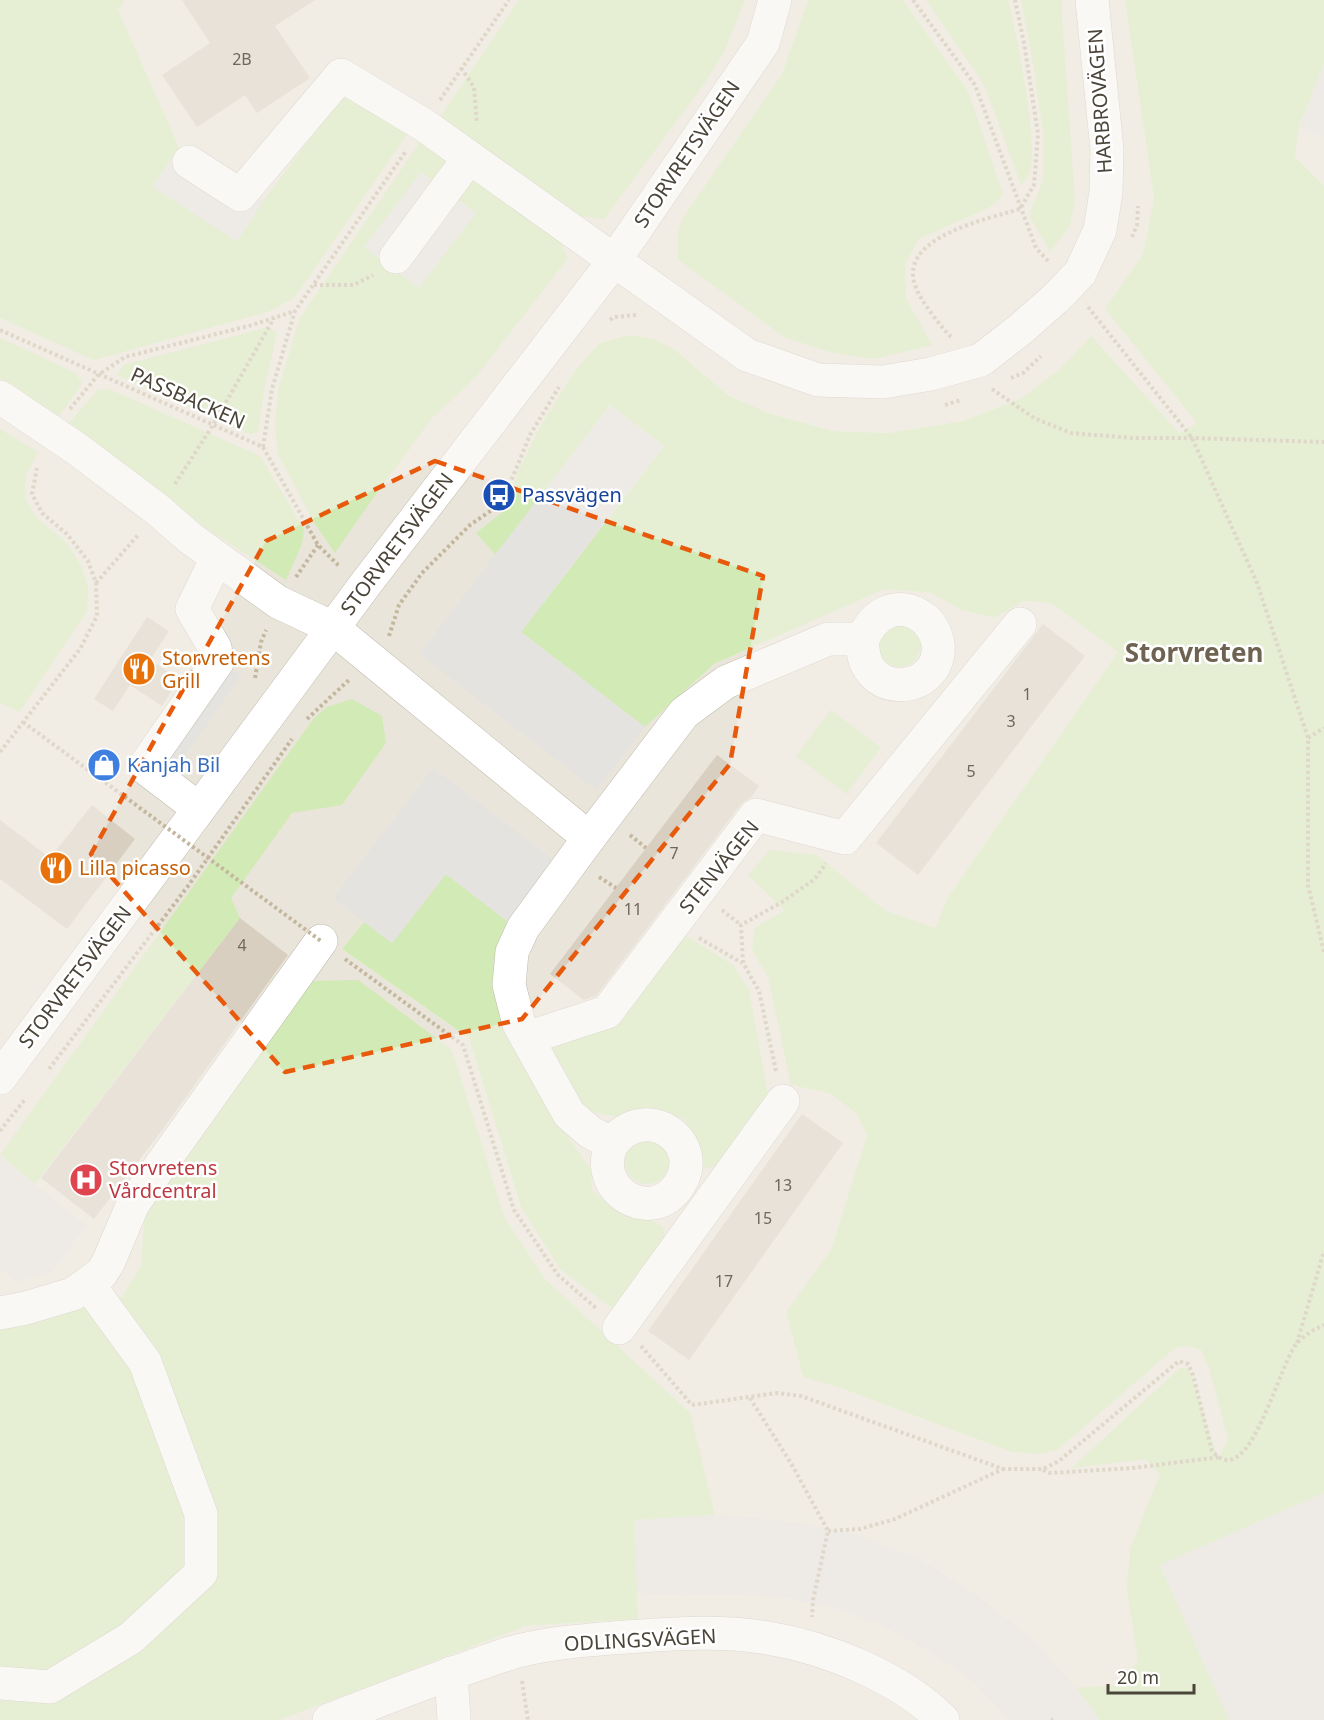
<svg xmlns="http://www.w3.org/2000/svg" width="1324" height="1720" viewBox="0 0 1324 1720" font-family="'Noto Sans',sans-serif">
  <style>
    .residential { fill: #eae5da; fill-rule: evenodd }
    .green { fill: #d2eab5 }
    .parking { fill: #e5e3e0 }
    .building { fill: #d8cfc1 }
    .lines { fill: none; stroke-linecap: round; stroke-linejoin: round }
    .minor-casing { stroke: #c2bbae; stroke-width: 34 }
    .path { stroke: #c4b79f; stroke-width: 4; stroke-dasharray: 3 3; stroke-linecap: butt }
    .minor { stroke: #fff; stroke-width: 33 }
    .minor-bridge-casing { stroke: #c2bbae; stroke-width: 34; stroke-linecap: butt }
    .path-bridge { stroke: #c4b79f; stroke-width: 4; stroke-dasharray: 3 3; stroke-linecap: butt }
    .minor-bridge { stroke: #fff; stroke-width: 33 }
    .marked { fill: none; stroke: #e8590c; stroke-width: 4.5; stroke-dasharray: 12 8; stroke-linejoin: round }
    .labels { text-anchor: middle; stroke-width: 5; stroke-linejoin: round; paint-order: stroke }
    .number-label { font-size: 16px; fill: #6e675b }
    .street-label { font-size: 20px; fill: #4b4439; stroke: #fff }
    .transit-label { font-size: 20px; fill: #164399; stroke: #fff; text-anchor: start }
    .food-label { font-size: 20px; fill: #c56008; stroke: #fff; text-anchor: start }
    .shop-label { font-size: 20px; fill: #366cbe; stroke: #fff; text-anchor: start }
    .health-label { font-size: 20px; fill: #be3a42; stroke: #fff; text-anchor: start }
    .district-label { font-size: 26px; font-weight: bold; fill: #6e6250; stroke: #fff }
  </style>
  <rect width="100%" height="100%" fill="#f6f3ec"/>
  <g class="residential">
    <path d="M125 0H808L782 74 684 216 931 345 906 298 904 264 919 239 990 207 968 91 903 0H1125L1154 199 1143 254 1105 309 1197 423 1324 982 1091 336 1060 369 1020 399 963 421 888 433 833 431 771 414 729 396 675 350 628 335 598 344 575 371 542 424 517 473 496 554 645 726 714 664 885 589 932 593 961 610 994 618 1023 601 1051 603 1118 652 948 897 931 938 791 1085 829 1093 857 1114 867 1135 831 1250 786 1313 803 1377 838 1387 1012 1452 1037 1454 1175 1348 1188 1346 1201 1350 1209 1367 1324 1006V1720H280L526 1626 638 1619 635 1520 690 1414 545 1279 505 1218 452 1050 145 1209 141 1265 122 1297 37 1320 0 1327V703L19 712 65 541 37 518 25 498 26 476 37 452 0 429V318L66 347 153 187 179 147 118 10ZM364 922 561 1127 521 1207 469 1038 342 949Z"/>
    <polygon points="1324,64 1324,186 1295,157 1299,128"/>
  </g>
  <g class="green">
    <polygon points="0,0 125,0 118,10 179,147 153,187 237,241 263,201 346,91 410,130 295,297 270,311 94,360 0,318"/>
    <polygon points="519,0 745,0 724,52 702,87 604,219 578,216 437,122"/>
    <polygon points="808,0 903,0 968,91 1003,195 990,207 919,239 905,264 906,298 932,345 874,359 834,353 786,338 678,260 678,233 684,216 782,74"/>
    <path d="M926 0H1008C1016 34 1040 144 1029 174 1027 178 1023 182 1021 185L984 84Z"/>
    <polygon points="1021,0 1061,0 1075,202 1069,227 1050,252 1029,215 1043,180 1043,131 1032,57"/>
    <polygon points="1125,0 1324,0 1324,64 1299,127 1295,157 1324,186 1324,1493 1160,1565 1229,1720 1100,1720 1076,1688 1119,1685 1138,1661 1127,1589 1130,1549 1160,1474 1146,1459 1072,1468 1180,1368 1189,1368 1218,1459 1228,1440 1209,1367 1201,1350 1188,1346 1175,1348 1057,1450 1037,1454 1012,1452 838,1387 803,1377 786,1312 831,1250 867,1135 857,1114 829,1093 791,1085 768,977 752,950 755,928 785,910 748,875 770,850 816,855 886,911 935,928 948,897 1118,652 1051,603 1023,601 994,618 961,610 932,593 885,589 714,664 645,727 521,632 664,446 610,405 496,555 476,533 509,507 517,473 542,423 575,371 598,344 628,335 653,339 675,350 729,396 771,414 833,431 888,433 963,421 1020,399 1060,369 1091,336 1180,434 1197,423 1105,309 1143,254 1154,199"/>
    <polygon points="424,136 450,153 448,169 434,182 420,172 476,213 456,198 472,181 485,181 556,232 568,258 475,378 432,418 371,501 335,553 315,524 278,454 275,426 278,390 300,318"/>
    <polygon points="268,327 277,333 265,386 258,432 250,434 117,375 124,365"/>
    <polygon points="0,338 76,373 82,384 59,416 0,378"/>
    <polygon points="109,389 260,456 304,529 302,544 286,580 209,530 69,423 98,390"/>
    <polygon points="0,429 38,452 26,476 25,498 37,518 65,541 82,567 88,588 87,611 19,712 0,703"/>
    <path d="M893 623 917 630 922 645 916 660C902 672 887 668 878 652L880 632Z"/>
    <polygon points="352,699 382,716 386,743 342,805 292,813 231,898 240,918 35,1184 0,1155 314,718 327,707"/>
    <polygon points="831,710 881,748 846,794 796,756"/>
    <polygon points="446,874 507,921 500,946 561,1127 591,1170 592,1190 613,1209 647,1218 663,1227 666,1242 620,1308 611,1307 560,1269 521,1207 469,1038 342,949 364,922 392,943"/>
    <path d="M678 931 733 965 749 990 769 1101 721 1166 705 1168 696 1155 685 1120 681 1117C653 1116 593 1123 574 1100 562 1086 554 1065 544 1048Z"/>
    <polygon points="358,980 452,1050 505,1218 545,1279 690,1413 715,1515 635,1520 638,1619 526,1626 280,1720 0,1720 0,1327 37,1320 122,1297 141,1265 145,1209 310,981"/>
    <circle cx="647" cy="1162" r="22"/>
  </g>
  <g class="parking">
    <polygon points="1324,64 1324,138 1299,128"/>
    <polygon points="179,147 263,201 237,241 153,187"/>
    <polygon points="421,172 476,213 419,288 364,247"/>
    <polygon points="610,405 664,446 521,632 645,727 596,790 419,654"/>
    <polygon points="218,661 241,676 177,767 155,752"/>
    <polygon points="433,768 554,860 507,921 446,874 392,943 333,898"/>
    <polygon points="0,1157 86,1225 52,1272 17,1282 0,1269"/>
    <polygon points="1324,1493 1324,1720 1229,1720 1160,1565"/>
    <polygon points="715,1515 794,1522 852,1533 921,1560 975,1594 1031,1638 1076,1688 1100,1720 1009,1720 974,1682 930,1652 881,1625 834,1608 781,1597 732,1594 637,1593 635,1520"/>
  </g>
  <g class="building">
    <polygon points="182,0 315,0 275,26 310,78 257,113 245,95 197,127 162,75 210,43"/>
    <polygon points="147,617 169,631 150,660 179,679 162,706 130,685 113,711 94,699"/>
    <polygon points="1043,624 1085,656 918,875 876,843"/>
    <polygon points="717,755 759,786 751,797 741,804 596,996 584,1000 550,974"/>
    <polygon points="92,805 135,839 67,929 0,879 0,820 50,858"/>
    <polygon points="240,918 288,955 163,1129 94,1219 41,1178"/>
    <polygon points="802,1114 843,1143 689,1360 648,1331"/>
  </g>
  <g class="lines">
    <defs>
      <g id="minor">
        <polyline points="189,162 240,195 341,75 424,125 747,355 818,380 883,382 931,374 981,360 1022,328 1057,297"/>
        <polyline points="396,257 469,158"/>
        <polyline points="1080,273 1100,230 1106,192 1107,150 1092,0"/>
        <path d="M0 397 77 449 158 510 190 538 278 602 333 628 589 838 523 928 512 952 509 985 519 1024 569 1114 590 1132 612 1144C590 1190 652 1227 679 1185 707 1142 645 1099 612 1144"/>
        <polyline points="199,809 144,767 218,661 215,648 192,609 217,558"/>
        <path d="M589 838 684 713 726 682 828 639H863C873 614 897 600 922 617 931 623 936 633 938 644 943 696 858 702 863 639"/>
        <polyline points="527,1038 607,1012 756,815 845,838 1020,624"/>
        <polyline points="0,1078 367,582 614,261 763,43 775,0"/>
        <polyline points="0,1313 26,1308 73,1294 101,1274 108,1263 133,1204 321,941"/>
        <polyline points="619,1328 783,1101"/>
        <polyline points="451,1673 454,1720"/>
        <polyline points="0,1683 50,1687 131,1638 201,1573 201,1514 145,1362 88,1284"/>
        <path d="M329 1720C376 1702 423 1683 470 1667 486 1662 502 1655 518 1651 553 1642 590 1640 626 1637 672 1634 722 1630 768 1638 828 1648 899 1677 943 1720"/>
      </g>
    </defs>
    <use href="#minor" class="minor-casing"/>
    <g class="path">
      <polyline points="913,0 975,85 1036,248 1050,263"/>
      <polyline points="461,68 474,87 477,124"/>
      <polyline points="440,100 509,0"/>
      <polyline points="1132,237 1137,225 1138,206"/>
      <polyline points="314,285 354,285 373,275"/>
      <polyline points="1088,307 1192,438 1257,583 1308,738 1308,885 1324,952"/>
      <polyline points="610,320 614,317 637,315"/>
      <polyline points="0,330 263,447 318,545 340,567"/>
      <path d="M951 337C941 327 921 301 916 288 895 237 988 219 1020 209L1034 185 1038 134 1024 43 1015 0"/>
      <polyline points="1011,378 1023,373 1041,356"/>
      <polyline points="992,389 1034,418 1071,433 1132,438 1192,438 1324,442"/>
      <polyline points="945,405 961,400"/>
      <polyline points="70,409 98,375 125,357 252,325 295,311"/>
      <polyline points="263,447 272,389 295,311 406,151"/>
      <polyline points="175,484 213,425 274,318"/>
      <polyline points="296,577 318,545"/>
      <polyline points="96,583 139,534"/>
      <polyline points="389,636 399,605 422,573 470,525 502,503 530,435 559,387"/>
      <polyline points="255,678 261,642 266,630"/>
      <polyline points="307,719 350,679"/>
      <polyline points="1308,738 1324,728"/>
      <polyline points="0,752 80,649 97,616 96,583 88,561 67,534 42,513 32,494 37,468"/>
      <polyline points="630,835 646,848"/>
      <polyline points="599,877 616,888"/>
      <polyline points="722,910 741,925"/>
      <polyline points="699,938 742,963"/>
      <polyline points="345,959 463,1045 514,1210 558,1275 596,1308"/>
      <polyline points="49,1069 188,886 292,739"/>
      <polyline points="776,1071 759,991 743,963 741,925 782,902 815,879 826,863"/>
      <polyline points="0,1131 26,1098"/>
      <polyline points="1297,1343 1324,1251"/>
      <path d="M641 1346 692 1405 777 1393 801 1396 1003 1469H1043L1059 1461 1179 1361 1188 1364 1193 1375 1212 1451C1216 1455 1221 1460 1227 1460 1257 1461 1280 1364 1297 1343 1305 1335 1314 1329 1324 1325"/>
      <polyline points="750,1398 792,1465 828,1531 813,1600 812,1617"/>
      <polyline points="1043,1470 1050,1473 1133,1468 1220,1457"/>
      <polyline points="828,1531 860,1529 895,1519 1003,1469"/>
      <polyline points="522,1681 528,1720"/>
      <polyline points="1051,1720 1053,1719"/>
    </g>
    <use href="#minor" class="minor"/>
    <defs>
      <polyline id="minor-bridge" points="1057,297 1080,273"/>
    </defs>
    <use href="#minor-bridge" class="minor-bridge-casing"/>
    <polyline class="path-bridge" points="23,722 321,941"/>
    <use href="#minor-bridge" class="minor-bridge"/>
  </g>
  <path d="M0 0H1324V1720H0ZM435 461 763 576 730 764 522 1019 285 1072 91 854 266 541Z" fill="#f6f3ec" fill-opacity=".55" fill-rule="evenodd"/>
  <path class="marked" d="M435 461 763 576 730 764 522 1019 285 1072 91 854 266 541Z"/>
  <defs>
    <symbol id="bus-disc" viewBox="-11 -11 22 22"><circle r="9.5" fill="#1a4fb4" stroke="#fff"/><path d="M-5-6H5V4H4V6H2V4H-2V6H-4V4H-5ZM-3.5-4V0h7V-4ZM-3.5 1.2v1.5H-2V1.2ZM2 1.2v1.5H3.5V1.2Z" fill="#fff"/></symbol>
    <symbol id="restaurant-disc" viewBox="-11 -11 22 22"><circle r="9.5" fill="#e8710a" stroke="#fff"/><path d="M-5-6h1v4h1v-4h1v4h1v-4h1v5L-1.5 .5V6h-2V.5L-5-1ZM5-6V6H3V1.5H1.5Q1.5-4 5-6Z" fill="#fff"/></symbol>
    <symbol id="shop-disc" viewBox="-11 -11 22 22"><circle r="9.5" fill="#3f7fe0" stroke="#fff"/><path d="M-5-2.5h2.3a2.7 3.5 0 0 1 5.4 0H5L5.5 6h-11ZM-1.5-2.5h3a1.5 2.3 0 0 0-3 0Z" fill="#fff"/></symbol>
    <symbol id="hospital-disc" viewBox="-11 -11 22 22"><circle r="9.5" fill="#e0444e" stroke="#fff"/><path d="M-5-5h3v3.5h4V-5h3V5h-3V1.5h-4V5h-3Z" fill="#fff"/></symbol>
  </defs>
  <g fill-rule="evenodd">
    <use href="#bus-disc" x="480" y="476" width="38" height="38"/>
    <use href="#restaurant-disc" x="120" y="650" width="38" height="38"/>
    <use href="#shop-disc" x="85" y="746" width="38" height="38"/>
    <use href="#restaurant-disc" x="37" y="849" width="38" height="38"/>
    <use href="#hospital-disc" x="67" y="1161" width="38" height="38"/>
  </g>
  <g class="labels">
    <g class="number-label">
      <text x="242" y="65">2B</text>
      <text x="1027" y="700">1</text>
      <text x="1011" y="727">3</text>
      <text x="971" y="777">5</text>
      <text x="674" y="859">7</text>
      <text x="633" y="915">11</text>
      <text x="242" y="951">4</text>
      <text x="783" y="1191">13</text>
      <text x="763" y="1224">15</text>
      <text x="724" y="1287">17</text>
    </g>
    <g class="street-label">
      <text transform="translate(1100 101) rotate(-94)" y="7">HARBROVÄGEN</text>
      <text transform="translate(687 154) rotate(-56)" y="7">STORVRETSVÄGEN</text>
      <text transform="translate(188 398) rotate(24)" y="7">PASSBACKEN</text>
      <text transform="translate(397 544) rotate(-53)" y="7">STORVRETSVÄGEN</text>
      <text transform="translate(719 867) rotate(-51)" y="7">STENVÄGEN</text>
      <text transform="translate(75 977) rotate(-53)" y="7">STORVRETSVÄGEN</text>
      <text transform="translate(640 1640) rotate(-3)" y="7">ODLINGSVÄGEN</text>
    </g>
    <g class="transit-label">
      <text x="522" y="502">Passvägen</text>
    </g>
    <g class="food-label">
      <text x="162" y="665">Storvretens<tspan x="162" dy="23">Grill</tspan></text>
      <text x="79" y="875">Lilla picasso</text>
    </g>
    <g class="shop-label">
      <text x="127" y="772">Kanjah Bil</text>
    </g>
    <g class="health-label">
      <text x="109" y="1175">Storvretens<tspan x="109" dy="23">Vårdcentral</tspan></text>
    </g>
    <g class="district-label">
      <text x="1194" y="662">Storvreten</text>
    </g>
  </g>
  <path d="M1108 1684v9h86v-9" fill="none" stroke="#4b4439" stroke-width="3"/>
  <text x="1117" y="1684" font-size="18" fill="#4b4439" stroke="#ffffff" stroke-width="4.5" paint-order="stroke">20 m</text>
</svg>
